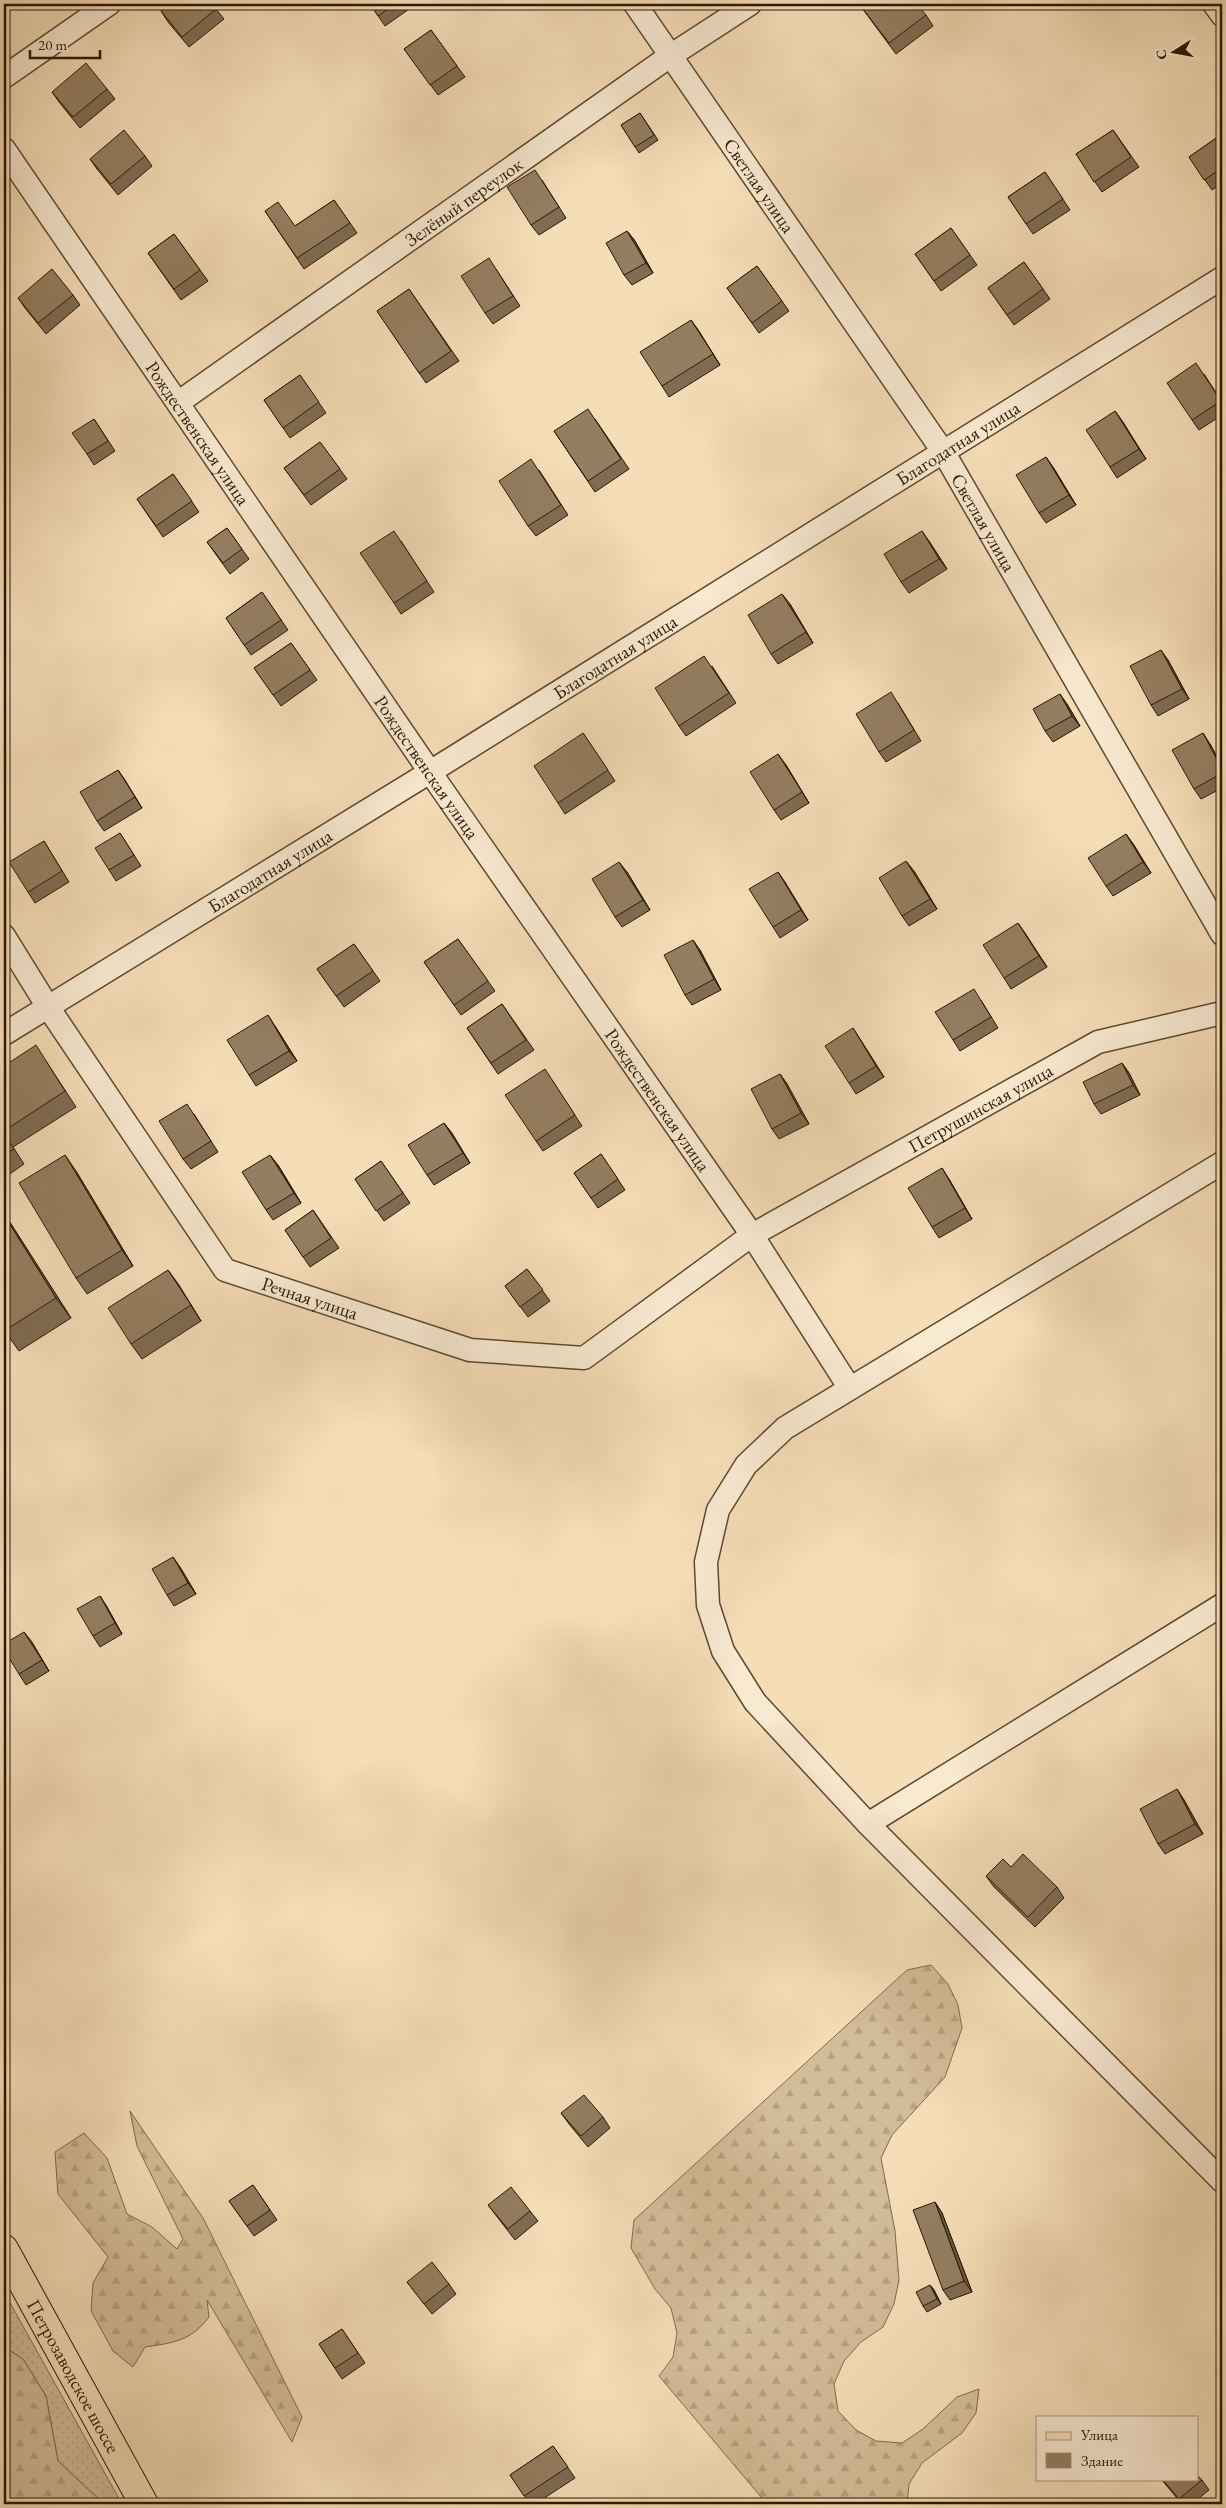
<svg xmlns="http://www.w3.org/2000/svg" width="1226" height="2508" viewBox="0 0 1226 2508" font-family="'EB Garamond',serif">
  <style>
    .grass { fill: url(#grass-dots); stroke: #7f6a4e }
    .forest { fill: url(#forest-firs); stroke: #7f6a4e }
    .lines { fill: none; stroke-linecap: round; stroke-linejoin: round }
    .street-casing { stroke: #5e4930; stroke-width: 25 }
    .primary-casing { stroke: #2b1803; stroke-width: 30 }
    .street { stroke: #f8e9d1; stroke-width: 22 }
    .primary { stroke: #f5ddb8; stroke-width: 28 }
    .wall { fill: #7f6c53; stroke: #2b1803 }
    .shaded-wall { fill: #685844; stroke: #2b1803 }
    .building { fill: #947e61; stroke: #2b1803 }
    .labels { text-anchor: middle; stroke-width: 4; stroke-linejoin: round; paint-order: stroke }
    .street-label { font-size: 19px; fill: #2b1803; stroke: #f8e9d1 }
  </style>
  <defs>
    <pattern id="grass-dots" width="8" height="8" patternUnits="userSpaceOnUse" patternTransform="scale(1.25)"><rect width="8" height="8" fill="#d3bc99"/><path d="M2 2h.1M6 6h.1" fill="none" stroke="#b5a182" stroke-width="1.8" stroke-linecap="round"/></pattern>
    <pattern id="forest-firs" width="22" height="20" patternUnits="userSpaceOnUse" patternTransform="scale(1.25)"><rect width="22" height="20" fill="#d3bc99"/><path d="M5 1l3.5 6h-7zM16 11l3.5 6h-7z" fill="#b5a182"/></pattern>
  </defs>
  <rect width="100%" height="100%" fill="#f5ddb8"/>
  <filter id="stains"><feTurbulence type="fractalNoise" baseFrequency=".004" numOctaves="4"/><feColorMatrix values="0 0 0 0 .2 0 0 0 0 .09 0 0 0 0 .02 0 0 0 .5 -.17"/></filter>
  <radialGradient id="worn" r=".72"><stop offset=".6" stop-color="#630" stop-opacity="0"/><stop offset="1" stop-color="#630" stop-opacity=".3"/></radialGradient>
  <polygon class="grass" points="4,2292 122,2504 104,2504 58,2461 46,2396 23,2359 4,2347"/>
  <g class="forest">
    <polygon points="931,1965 948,1984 958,2005 962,2028 945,2077 892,2135 881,2158 895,2231 899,2280 894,2304 883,2327 861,2342 844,2361 834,2384 838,2411 856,2430 876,2441 902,2443 923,2429 957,2397 979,2389 976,2413 962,2433 922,2463 909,2484 907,2504 767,2504 659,2376 673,2357 677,2333 671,2308 655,2289 631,2248 634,2220 907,1970"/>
    <path d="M130 2111 203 2218 302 2417 292 2442 207 2300 209 2317C191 2341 173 2343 145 2347L133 2367 113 2351 91 2311 93 2283 108 2257 58 2194 55 2152 84 2133 107 2158 127 2214 152 2227 177 2249 183 2239 137 2146Z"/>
    <polygon points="4,2347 23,2359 46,2396 58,2461 104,2504 4,2504"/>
  </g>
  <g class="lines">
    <defs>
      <g id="street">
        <path id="s1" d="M635 4 944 453 1222 934"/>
        <polyline points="1214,4 1222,15"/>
        <polyline points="4,77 109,4"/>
        <path id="s2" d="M4 149 430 772 752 1235 849 1387"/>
        <path id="s3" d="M179 402 670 56 750 4"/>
        <path id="s4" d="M4 936 48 1007 225 1270 470 1350 584 1358 752 1235 1098 1042 1222 1013"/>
        <path id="s5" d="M4 1034 430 772 1222 278"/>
        <polyline points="1222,1163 785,1428 746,1465 718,1510 706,1562 708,1605 723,1651 755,1702 868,1824 1222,2181"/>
        <polyline points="868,1824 1222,1605"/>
      </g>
      <g id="primary">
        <path id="s6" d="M4 2249 144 2504"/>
      </g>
    </defs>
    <use href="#street" class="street-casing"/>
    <use href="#primary" class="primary-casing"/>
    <use href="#street" class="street"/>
    <use href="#primary" class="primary"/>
  </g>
  <g class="wall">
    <polygon points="282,4 294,4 286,9"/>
    <polygon points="370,4 410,4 412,7 385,26"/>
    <polygon points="859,4 926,15 933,26 896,54"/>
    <polygon points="216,9 224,19 189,47 168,22 161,11"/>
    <polygon points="431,30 465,77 438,95 404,49"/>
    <polygon points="107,89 115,99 80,128 59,102 52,92"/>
    <polygon points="640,113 658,140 639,153 621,125"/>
    <polygon points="1113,130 1139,167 1102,192 1076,154"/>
    <polygon points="1222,134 1222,183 1212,190 1189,157"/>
    <polygon points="145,156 152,166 118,195 97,169 90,159"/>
    <polygon points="1045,172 1070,210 1033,234 1008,197"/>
    <polygon points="542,180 566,218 539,235 531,225"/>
    <polygon points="334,200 357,233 304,269 265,211 295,226"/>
    <polygon points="951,228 977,265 941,291 915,254"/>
    <polygon points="627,231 635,241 653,273 632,285 624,275"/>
    <polygon points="174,234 208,281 181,300 148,253"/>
    <polygon points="1024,262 1050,299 1014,325 988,288"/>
    <polygon points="757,266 789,311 759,333 727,288"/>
    <polygon points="496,269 520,306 493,324 485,313"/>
    <polygon points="409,289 459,361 426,383 377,311"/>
    <polygon points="73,295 80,305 46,334 25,308 18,298"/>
    <polygon points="691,320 720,365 669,397 662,386"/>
    <polygon points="1204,374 1222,402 1222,415 1199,430 1192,420"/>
    <polygon points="300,375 326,413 290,438 264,400"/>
    <polygon points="1115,411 1146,459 1117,478 1110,467"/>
    <polygon points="94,419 115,451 94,465 87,454"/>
    <polygon points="595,419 629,469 595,492 554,431"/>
    <polygon points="320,442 347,479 311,505 284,468"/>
    <polygon points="1053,467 1076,505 1046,523 1039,513"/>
    <polygon points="539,470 568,515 536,536 528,526"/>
    <polygon points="173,474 199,512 163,537 137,499"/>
    <polygon points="227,528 249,559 230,574 207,542"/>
    <polygon points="401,541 434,592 401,614 394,603"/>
    <polygon points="929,541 947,569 909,593 901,582"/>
    <polygon points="262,592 288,630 251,655 226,618"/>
    <polygon points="790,604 813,643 778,664 771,654"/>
    <polygon points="291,643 317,680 281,706 254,668"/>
    <polygon points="1168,660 1189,699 1158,716 1151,705"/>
    <polygon points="712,666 736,703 686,736 679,726"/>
    <polygon points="898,703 921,741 886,762 879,752"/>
    <polygon points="1067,704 1080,726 1053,742 1045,731"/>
    <polygon points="583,733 615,781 565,814 558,803"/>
    <polygon points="1210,744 1222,766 1222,788 1201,799 1194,789"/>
    <polygon points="786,765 809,803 781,820 774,810"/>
    <polygon points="118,770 142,808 104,831 97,821"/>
    <polygon points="120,833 141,866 116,881 109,870"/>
    <polygon points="1126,834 1151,873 1113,896 1106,886"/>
    <polygon points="44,841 69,882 35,903 28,892"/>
    <polygon points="914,871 937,909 909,926 902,916"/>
    <polygon points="627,872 650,910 622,927 615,917"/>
    <polygon points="778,872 808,920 780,938 773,927"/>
    <polygon points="1018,923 1047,967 1011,989 1004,978"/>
    <polygon points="458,939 495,991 461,1015 424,962"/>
    <polygon points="354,944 380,981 344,1007 317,969"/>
    <polygon points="700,950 721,990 692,1005 685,995"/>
    <polygon points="981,1000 998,1028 960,1051 953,1040"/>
    <polygon points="502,1004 534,1050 498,1074 467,1028"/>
    <polygon points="275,1026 297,1061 256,1086 249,1075"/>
    <polygon points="860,1039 884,1077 856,1094 849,1083"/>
    <polygon points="46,1061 76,1107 13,1147 24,1164 4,1178 4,1066"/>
    <polygon points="1122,1063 1129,1073 1140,1095 1101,1114 1094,1104"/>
    <polygon points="780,1074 787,1084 809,1124 779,1139 772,1129"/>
    <polygon points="552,1080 582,1126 543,1151 536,1141"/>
    <polygon points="194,1114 218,1152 191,1169 183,1159"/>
    <polygon points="444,1123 470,1163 434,1185 427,1175"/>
    <polygon points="601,1154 625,1190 598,1208 574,1173"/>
    <polygon points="381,1161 410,1203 384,1221 355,1179"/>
    <polygon points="278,1165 301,1203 273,1220 266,1210"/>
    <polygon points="76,1171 133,1266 87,1294 76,1278"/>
    <polygon points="949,1179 972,1219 939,1238 932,1227"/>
    <polygon points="313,1210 339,1248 310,1267 285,1230"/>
    <polygon points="4,1213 71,1318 19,1351 4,1330"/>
    <polygon points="527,1269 550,1301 528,1317 505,1286"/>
    <polygon points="168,1270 201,1321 142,1359 131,1344"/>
    <polygon points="180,1567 196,1594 174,1606 167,1595"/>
    <polygon points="100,1596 107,1607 122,1634 100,1647 93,1636"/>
    <polygon points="24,1632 49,1671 26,1685 19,1674"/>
    <polygon points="1177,1789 1184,1800 1203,1834 1165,1854 1158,1844"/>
    <polygon points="1011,1867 1057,1887 1064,1898 1035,1927 994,1887 986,1876"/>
    <polygon points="561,2113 603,2117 610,2128 588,2147 569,2124"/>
    <polygon points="253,2185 277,2220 254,2236 229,2201"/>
    <polygon points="935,2202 942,2213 972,2292 950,2300 943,2290"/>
    <polygon points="488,2205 530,2211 538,2221 515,2240"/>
    <polygon points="407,2282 449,2284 456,2294 432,2314"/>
    <polygon points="930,2285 934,2290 941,2304 927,2312 923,2306"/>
    <polygon points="342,2329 365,2363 342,2379 319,2344"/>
    <polygon points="553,2446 575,2478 535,2504 530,2504 510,2475"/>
    <polygon points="1161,2479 1202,2480 1209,2490 1192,2504 1182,2504"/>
  </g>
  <g class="shaded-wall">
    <polygon points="627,231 635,241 653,273 646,263"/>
    <polygon points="691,320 699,331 720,365 713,354"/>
    <polygon points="1115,411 1123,422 1146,459 1139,449"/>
    <polygon points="1046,457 1053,467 1076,505 1069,495"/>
    <polygon points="922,531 929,541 947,569 939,559"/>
    <polygon points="782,594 790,604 813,643 806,632"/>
    <polygon points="1161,650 1168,660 1189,699 1182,689"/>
    <polygon points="1060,694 1067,704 1080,726 1072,716"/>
    <polygon points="1203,733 1210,744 1222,766 1222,769"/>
    <polygon points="778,754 786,765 809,803 802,792"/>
    <polygon points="118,770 125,780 142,808 135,797"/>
    <polygon points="1126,834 1134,845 1151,873 1143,862"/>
    <polygon points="906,861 914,871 937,909 930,899"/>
    <polygon points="619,862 627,872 650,910 643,900"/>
    <polygon points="778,872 785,882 808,920 801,910"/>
    <polygon points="1018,923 1025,933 1047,967 1039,956"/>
    <polygon points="693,940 700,950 721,990 714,979"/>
    <polygon points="268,1015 275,1026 297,1061 289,1051"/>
    <polygon points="853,1028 860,1039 884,1077 876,1066"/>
    <polygon points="1122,1063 1129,1073 1140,1095 1133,1085"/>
    <polygon points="780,1074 787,1084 809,1124 801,1113"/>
    <polygon points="444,1123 452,1133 470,1163 463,1153"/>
    <polygon points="65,1155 76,1171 133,1266 122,1250"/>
    <polygon points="270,1155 278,1165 301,1203 294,1193"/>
    <polygon points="942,1168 949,1179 972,1219 965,1208"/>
    <polygon points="4,1213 71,1318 56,1298 4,1215"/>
    <polygon points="168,1270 179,1285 201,1321 191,1305"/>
    <polygon points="173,1557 180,1567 196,1594 188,1583"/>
    <polygon points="100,1596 107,1607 122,1634 115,1623"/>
    <polygon points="24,1632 32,1642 49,1671 42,1660"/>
    <polygon points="1177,1789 1184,1800 1203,1834 1195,1824"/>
    <polygon points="935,2202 942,2213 972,2292 964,2281"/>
    <polygon points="930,2285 934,2290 941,2304 937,2299"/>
  </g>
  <g class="building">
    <polygon points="170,4 212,4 216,9 182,37 161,11"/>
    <polygon points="370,4 395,4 378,16"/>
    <polygon points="859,4 917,4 926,15 889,43"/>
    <polygon points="431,30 457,66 430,85 404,49"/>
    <polygon points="86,63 107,89 73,117 52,92"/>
    <polygon points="640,113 654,135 635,147 621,125"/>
    <polygon points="124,130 145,156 111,184 90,159"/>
    <polygon points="1113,130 1131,157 1094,182 1076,154"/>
    <polygon points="1222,134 1222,168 1204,180 1189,157"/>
    <polygon points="535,170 559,207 531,225 507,187"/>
    <polygon points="1045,172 1063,199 1026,224 1008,197"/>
    <polygon points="334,200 350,223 297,258 265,211 278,202 295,226"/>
    <polygon points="951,228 970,255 934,281 915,254"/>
    <polygon points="627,231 646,263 624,275 606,243"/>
    <polygon points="174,234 200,270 174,289 148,253"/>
    <polygon points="489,258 513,296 485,313 461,276"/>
    <polygon points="1024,262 1043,289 1007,315 988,288"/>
    <polygon points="757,266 782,301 752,323 727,288"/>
    <polygon points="52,269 73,295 38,323 18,298"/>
    <polygon points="409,289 451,351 419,373 377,311"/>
    <polygon points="691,320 713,354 662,386 640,352"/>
    <polygon points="1196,363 1221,401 1192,420 1167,383"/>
    <polygon points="300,375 319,402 283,428 264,400"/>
    <polygon points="588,409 621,459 588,481 554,431"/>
    <polygon points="1115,411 1139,449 1110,467 1086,430"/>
    <polygon points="94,419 108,441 87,454 72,433"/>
    <polygon points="320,442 340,469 304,495 284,468"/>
    <polygon points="1046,457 1069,495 1039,513 1016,475"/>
    <polygon points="531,459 561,505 528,526 499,481"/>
    <polygon points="173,474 192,501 156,526 137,499"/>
    <polygon points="227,528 242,549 223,563 207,542"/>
    <polygon points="394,531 427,581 394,603 360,553"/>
    <polygon points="922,531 939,559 901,582 884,554"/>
    <polygon points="262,592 281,620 244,645 226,618"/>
    <polygon points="782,594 806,632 771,654 748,615"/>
    <polygon points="291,643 310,670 273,695 254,668"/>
    <polygon points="1161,650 1182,689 1151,705 1130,666"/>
    <polygon points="704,656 729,693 679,726 655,688"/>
    <polygon points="891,692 914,730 879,752 856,714"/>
    <polygon points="1060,694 1072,716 1045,731 1033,709"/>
    <polygon points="583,733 608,770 558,803 534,766"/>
    <polygon points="1203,733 1222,769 1222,773 1194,789 1172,750"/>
    <polygon points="778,754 802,792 774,810 750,772"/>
    <polygon points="118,770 135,797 97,821 80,792"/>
    <polygon points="120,833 134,855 109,870 95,848"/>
    <polygon points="1126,834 1143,862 1106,886 1088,858"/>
    <polygon points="44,841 62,871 28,892 9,862"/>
    <polygon points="906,861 930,899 902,916 879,878"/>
    <polygon points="619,862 643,900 615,917 592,879"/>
    <polygon points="778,872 801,910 773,927 749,889"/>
    <polygon points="1018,923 1039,956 1004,978 983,945"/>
    <polygon points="458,939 488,981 454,1005 424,962"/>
    <polygon points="693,940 714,979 685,995 664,955"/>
    <polygon points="354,944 373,971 336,996 317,969"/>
    <polygon points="974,989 991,1017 953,1040 935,1012"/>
    <polygon points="502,1004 526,1040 491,1063 467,1028"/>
    <polygon points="268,1015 289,1051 249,1075 227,1040"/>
    <polygon points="853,1028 876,1066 849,1083 825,1046"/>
    <polygon points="36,1045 65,1091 4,1131 4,1066"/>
    <polygon points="1122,1063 1133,1085 1094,1104 1083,1082"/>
    <polygon points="545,1069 575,1115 536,1141 505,1095"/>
    <polygon points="780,1074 801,1113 772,1129 751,1089"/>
    <polygon points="187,1104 211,1141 183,1159 159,1121"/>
    <polygon points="444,1123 463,1153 427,1175 408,1145"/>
    <polygon points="4,1133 14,1149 4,1155"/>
    <polygon points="601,1154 618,1179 591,1198 574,1173"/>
    <polygon points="65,1155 122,1250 76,1278 19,1183"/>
    <polygon points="270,1155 294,1193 266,1210 242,1172"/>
    <polygon points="381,1161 403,1193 376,1211 355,1179"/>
    <polygon points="942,1168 965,1208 932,1227 908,1188"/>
    <polygon points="313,1210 331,1238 303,1257 285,1230"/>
    <polygon points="4,1215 56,1298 4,1331"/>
    <polygon points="527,1269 543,1290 520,1307 505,1286"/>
    <polygon points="168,1270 191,1305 131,1344 108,1308"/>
    <polygon points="173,1557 188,1583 167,1595 152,1569"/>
    <polygon points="100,1596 115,1623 93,1636 77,1609"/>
    <polygon points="24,1632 42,1660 19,1674 4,1650 4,1644"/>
    <polygon points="1177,1789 1195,1824 1158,1844 1140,1809"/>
    <polygon points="1023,1854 1057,1887 1028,1917 986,1876 1003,1859 1011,1867"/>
    <polygon points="584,2095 603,2117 581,2136 561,2113"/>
    <polygon points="253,2185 270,2210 247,2226 229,2201"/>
    <polygon points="511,2187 530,2211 508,2229 488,2205"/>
    <polygon points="935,2202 964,2281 943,2290 913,2210"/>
    <polygon points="432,2262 449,2284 424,2304 407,2282"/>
    <polygon points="930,2285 937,2299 923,2306 916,2292"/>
    <polygon points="342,2329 358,2353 335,2368 319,2344"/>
    <polygon points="553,2446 568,2467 524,2496 510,2475"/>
    <polygon points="1197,2475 1202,2480 1179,2499 1162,2479 1197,2479"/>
  </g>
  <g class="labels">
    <g class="street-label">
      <text dy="7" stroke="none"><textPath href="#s1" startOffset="220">Светлая улица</textPath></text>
      <text dy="7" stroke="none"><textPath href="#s3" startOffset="348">Зелёный переулок</textPath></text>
      <text dy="7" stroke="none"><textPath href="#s2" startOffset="344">Рождественская улица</textPath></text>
      <text dy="7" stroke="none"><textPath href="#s5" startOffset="1122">Благодатная улица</textPath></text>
      <text dy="7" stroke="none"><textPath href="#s1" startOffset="625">Светлая улица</textPath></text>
      <text dy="7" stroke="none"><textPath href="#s5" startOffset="718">Благодатная улица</textPath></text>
      <text dy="7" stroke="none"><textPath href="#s2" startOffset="749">Рождественская улица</textPath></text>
      <text dy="7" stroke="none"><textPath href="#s5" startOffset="312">Благодатная улица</textPath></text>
      <text dy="7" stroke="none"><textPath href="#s2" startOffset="1154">Рождественская улица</textPath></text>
      <text dy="7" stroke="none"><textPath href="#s4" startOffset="1242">Петрушинская улица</textPath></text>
      <text dy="7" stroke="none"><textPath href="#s4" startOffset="490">Речная улица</textPath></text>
      <text dy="7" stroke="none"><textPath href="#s6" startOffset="145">Петрозаводское шоссе</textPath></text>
    </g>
  </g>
  <rect width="1226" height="2508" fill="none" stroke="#f5ddb8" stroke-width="20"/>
  <rect x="5" y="5" width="1216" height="2498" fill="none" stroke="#2b1803" stroke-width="2.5"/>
  <rect x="10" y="10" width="1206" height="2488" fill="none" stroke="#2b1803"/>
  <rect x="1036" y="2416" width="162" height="65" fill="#f8e9d1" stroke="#a6957f"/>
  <rect x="1046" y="2432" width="25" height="8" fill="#f5ddb8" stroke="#a6957f"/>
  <text x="1081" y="2440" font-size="15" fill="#2b1803">Улица</text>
  <rect x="1046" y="2453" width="25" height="15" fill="#947e61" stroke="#a6957f"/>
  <text x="1081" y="2466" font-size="15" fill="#2b1803">Здание</text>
  <g transform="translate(1174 52) rotate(259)" stroke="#f8e9d1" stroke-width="4" paint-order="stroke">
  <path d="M0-4L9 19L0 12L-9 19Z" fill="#2b1803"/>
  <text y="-8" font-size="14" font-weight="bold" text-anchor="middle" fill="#2b1803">С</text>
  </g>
  <path d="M30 50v8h70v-8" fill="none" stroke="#2b1803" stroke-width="2.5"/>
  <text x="38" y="50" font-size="15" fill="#2b1803" stroke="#f8e9d1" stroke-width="4" paint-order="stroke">20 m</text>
  <rect width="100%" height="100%" filter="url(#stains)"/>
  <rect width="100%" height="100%" fill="url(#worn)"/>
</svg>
